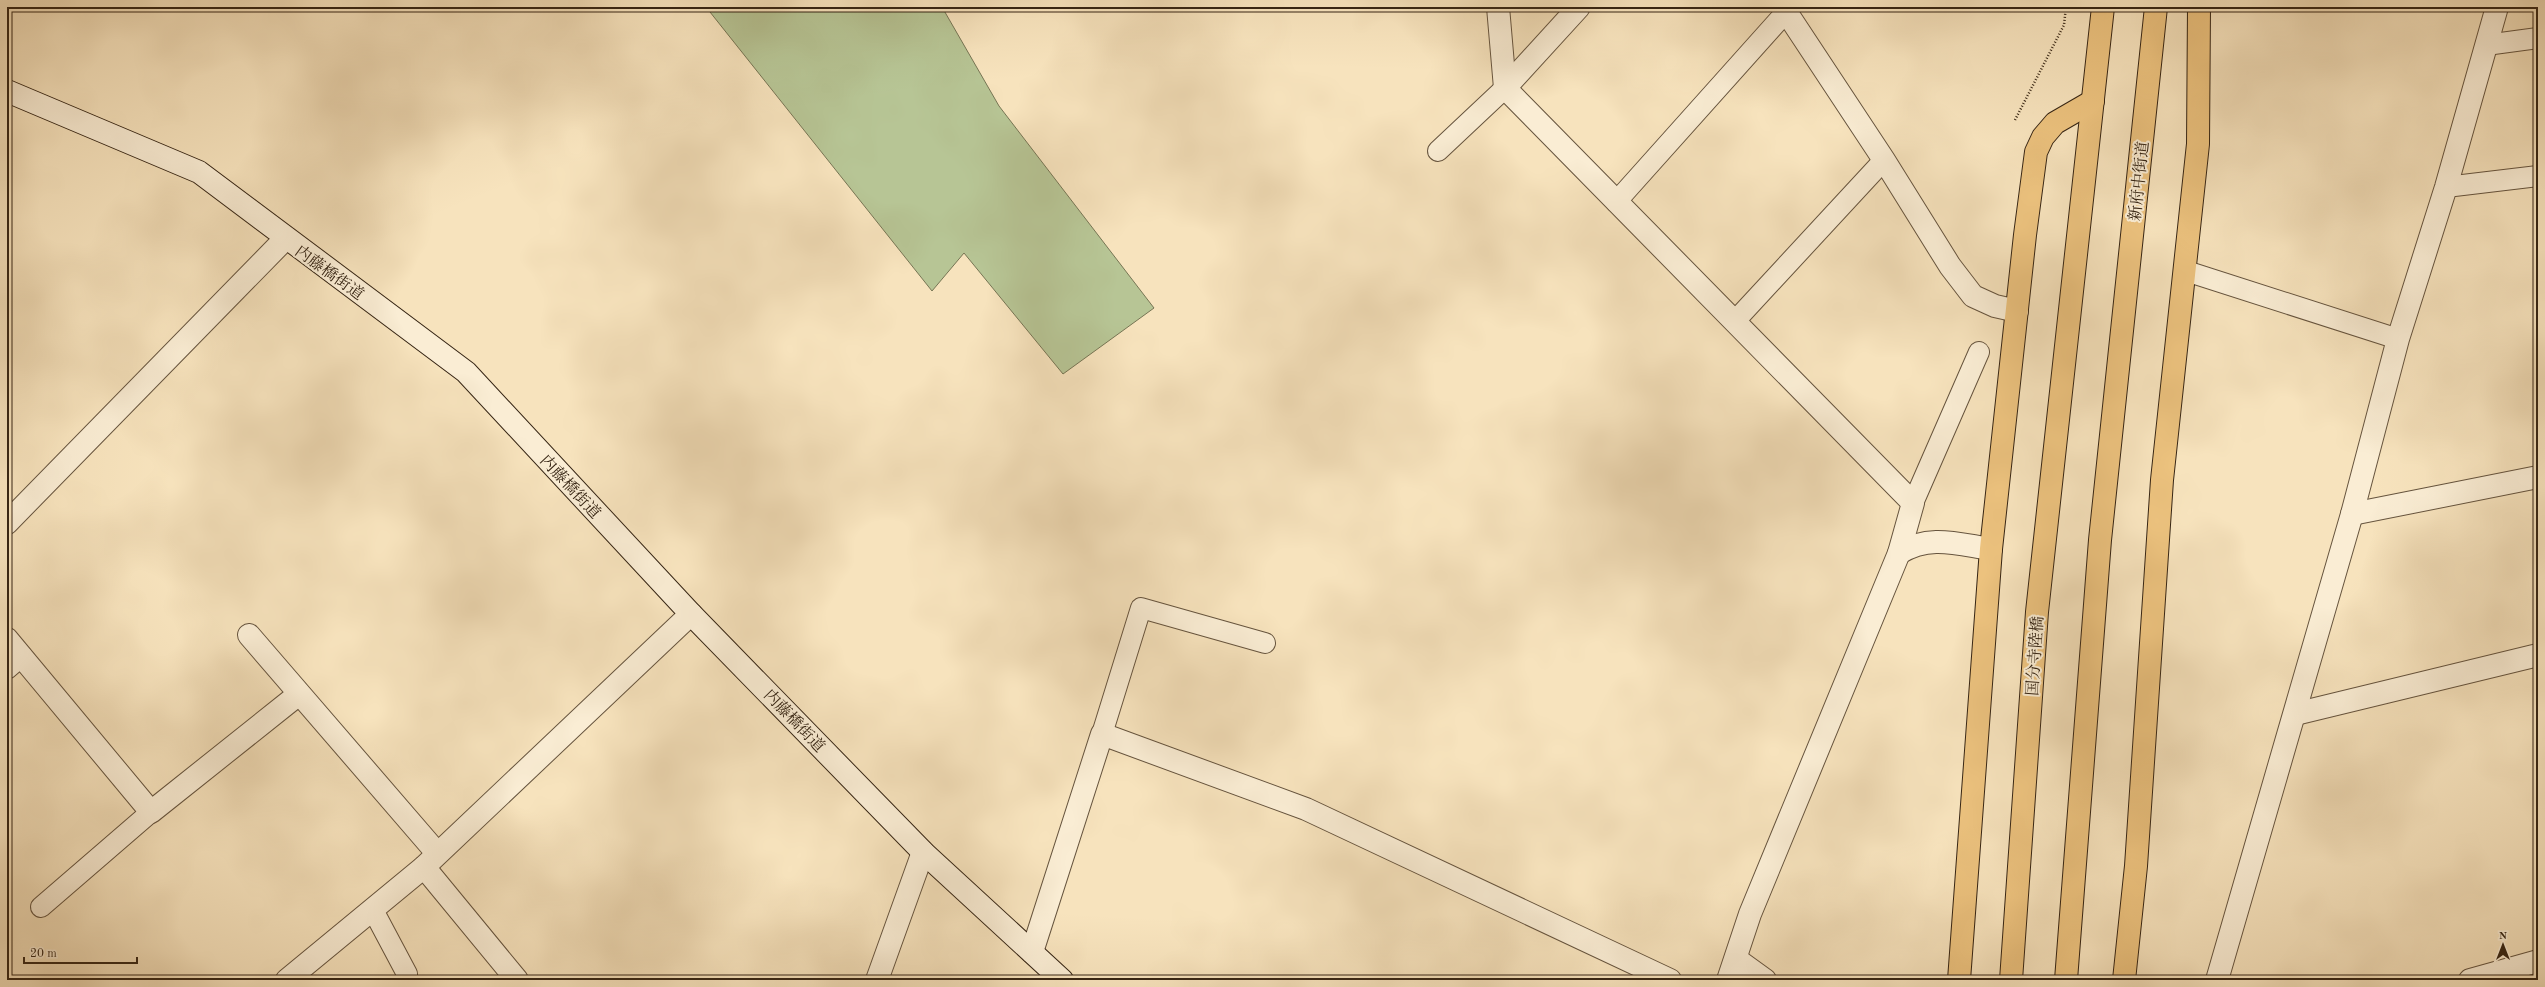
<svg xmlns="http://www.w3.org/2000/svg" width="2545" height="987" viewBox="0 0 2545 987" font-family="'Old Standard TT','Noto Serif JP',serif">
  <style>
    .green { fill: #b7c595; stroke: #767554 }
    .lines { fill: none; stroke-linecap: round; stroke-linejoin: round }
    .lane-casing { stroke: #66543e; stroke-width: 22 }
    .street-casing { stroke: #66543e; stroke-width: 24 }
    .secondary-casing { stroke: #362514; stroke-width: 24 }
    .primary-casing { stroke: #362514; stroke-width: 24 }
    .path { stroke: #362514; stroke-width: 2.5; stroke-dasharray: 1 2; stroke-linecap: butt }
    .lane { stroke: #faedd4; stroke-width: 20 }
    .street { stroke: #faedd4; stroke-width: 22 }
    .secondary { stroke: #faedd4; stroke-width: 22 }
    .primary { stroke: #ecc27e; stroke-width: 22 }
    .labels { text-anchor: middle; stroke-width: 4; stroke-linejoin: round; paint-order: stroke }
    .street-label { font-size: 16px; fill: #362514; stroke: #faedd4 }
  </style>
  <rect width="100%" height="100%" fill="#f7e3bd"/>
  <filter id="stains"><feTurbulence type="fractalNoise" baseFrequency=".005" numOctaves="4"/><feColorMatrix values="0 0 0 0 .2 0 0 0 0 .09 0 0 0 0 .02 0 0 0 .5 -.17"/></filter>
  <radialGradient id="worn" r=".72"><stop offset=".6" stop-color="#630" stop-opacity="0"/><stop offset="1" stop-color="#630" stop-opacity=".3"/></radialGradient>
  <polygon class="green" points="706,7 942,7 999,106 1154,308 1063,374 964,253 932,291"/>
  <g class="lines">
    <defs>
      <g id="lane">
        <polyline points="2486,45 2538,38"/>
        <polyline points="1438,151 1505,88"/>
        <polyline points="2446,187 2538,176"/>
        <polyline points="1616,202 1786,12"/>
        <polyline points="2186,271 2398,339"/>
        <polyline points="1735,321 1884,160"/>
        <polyline points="1913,503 1979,352"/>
        <polyline points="7,669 22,656"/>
        <polyline points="1102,734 1141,608 1265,643"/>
        <polyline points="41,907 151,812"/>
        <polyline points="373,910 407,974 407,980"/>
      </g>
      <g id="street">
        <polyline points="1498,7 1505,88 1913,503 1899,553 1750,914 1728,980"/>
        <polyline points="1783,7 1884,160 1950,266 1973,296 1995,306 2017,311"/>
        <polyline points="1505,88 1579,7"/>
        <polyline points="2352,514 2538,477"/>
        <polyline points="7,523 285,239"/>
        <path d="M1899 553C1930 534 1957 544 1991 549"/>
        <polyline points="249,635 437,853"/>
        <polyline points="7,639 151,812 299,694"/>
        <polyline points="2295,714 2538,655"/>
        <polyline points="424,867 517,980"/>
        <polyline points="1032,952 1102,734 1306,809 1670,980"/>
        <polyline points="1736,959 1765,980"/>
        <polyline points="287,980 424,867 691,614"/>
        <polyline points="877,980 923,852"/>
        <polyline points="2217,980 2352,514 2398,339 2446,187 2497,7"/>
        <polyline points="2470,980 2538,961"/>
      </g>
      <polyline id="secondary" points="7,91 199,172 466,372 691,614 923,852 1062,980"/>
      <g id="primary">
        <polyline points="1959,980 1991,549 2025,235 2036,152 2043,137 2055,123 2093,101"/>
        <polyline points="2011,980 2037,612 2103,7"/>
        <polyline points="2066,980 2100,540 2156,7"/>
        <polyline points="2124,980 2136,866 2162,480 2198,144 2199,7"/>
      </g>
    </defs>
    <use href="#lane" class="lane-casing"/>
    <use href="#street" class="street-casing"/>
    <use href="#secondary" class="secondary-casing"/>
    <use href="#primary" class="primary-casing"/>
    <polyline class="path" points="2015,120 2064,25 2066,7"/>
    <use href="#lane" class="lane"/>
    <use href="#street" class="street"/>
    <use href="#secondary" class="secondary"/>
    <use href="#primary" class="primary"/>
  </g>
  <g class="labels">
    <g class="street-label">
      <text transform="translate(2138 181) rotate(-84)" y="6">新府中街道</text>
      <text transform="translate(330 272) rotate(36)" y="6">内藤橋街道</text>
      <text transform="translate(571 486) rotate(47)" y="6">内藤橋街道</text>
      <text transform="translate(2034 656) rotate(-86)" y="6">国分寺陸橋</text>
      <text transform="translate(795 720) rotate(46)" y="6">内藤橋街道</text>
    </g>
  </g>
  <rect width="2545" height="987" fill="none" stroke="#f7e3bd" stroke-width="24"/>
  <rect x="8" y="8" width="2529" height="971" fill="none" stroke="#362514" stroke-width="2"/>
  <rect x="12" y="12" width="2521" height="963" fill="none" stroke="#362514"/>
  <g transform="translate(2503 945)" stroke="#faedd4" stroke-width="3" paint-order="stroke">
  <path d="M0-3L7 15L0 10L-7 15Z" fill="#362514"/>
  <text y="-6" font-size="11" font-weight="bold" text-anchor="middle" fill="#362514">N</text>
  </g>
  <path d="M24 957v6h113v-6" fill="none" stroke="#362514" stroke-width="2"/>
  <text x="30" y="957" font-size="12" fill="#362514" stroke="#faedd4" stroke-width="3" paint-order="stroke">20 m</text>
  <rect width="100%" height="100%" filter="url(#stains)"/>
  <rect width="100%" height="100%" fill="url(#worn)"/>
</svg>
